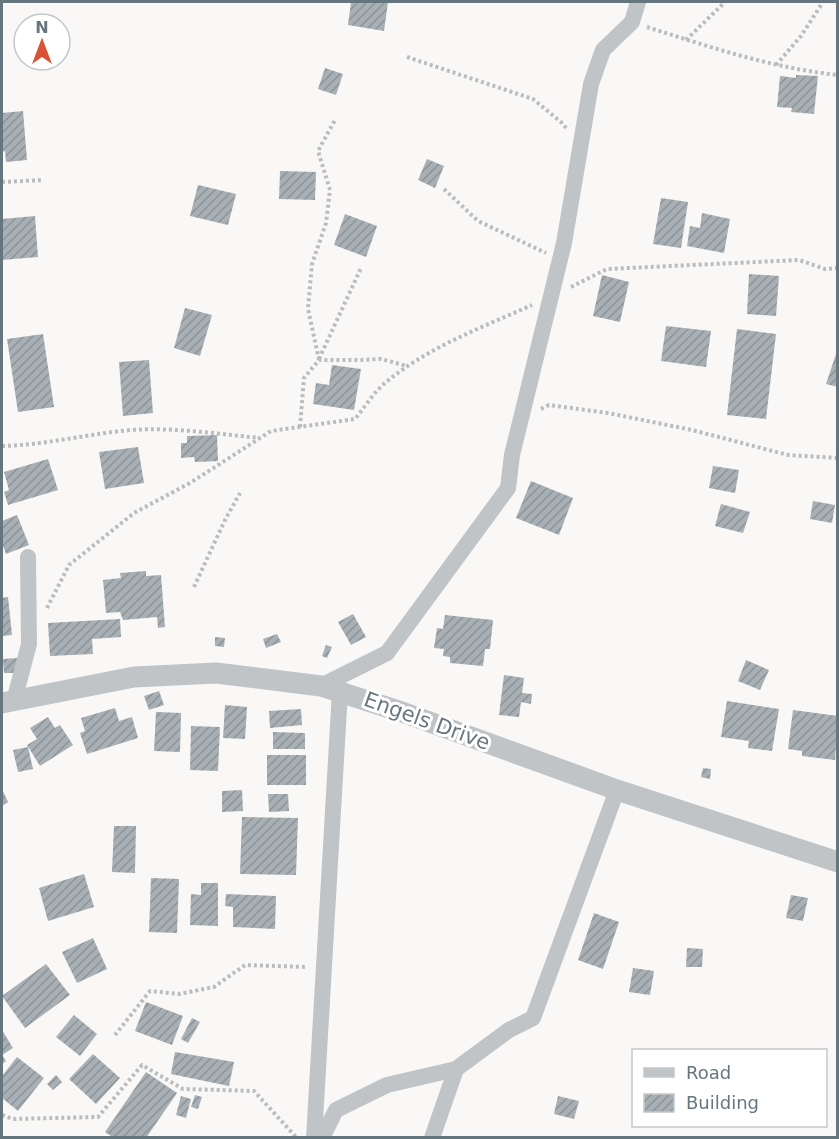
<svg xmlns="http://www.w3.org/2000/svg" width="839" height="1139" viewBox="0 0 839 1139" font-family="'DejaVu Sans',sans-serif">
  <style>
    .building { fill: url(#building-hatch) }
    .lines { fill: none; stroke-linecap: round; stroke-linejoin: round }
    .path { stroke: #babdbf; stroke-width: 4; stroke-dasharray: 3 3; stroke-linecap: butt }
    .minor { stroke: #c0c4c7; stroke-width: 16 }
    .tertiary { stroke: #c0c4c7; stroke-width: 21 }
    .labels { text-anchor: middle; stroke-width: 6; stroke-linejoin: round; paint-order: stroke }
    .street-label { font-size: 21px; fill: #66767f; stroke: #fff }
  </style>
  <defs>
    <pattern id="building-hatch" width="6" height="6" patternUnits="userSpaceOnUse" patternTransform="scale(1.5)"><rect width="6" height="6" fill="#a8b0b5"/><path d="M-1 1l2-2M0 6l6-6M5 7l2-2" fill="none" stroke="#8d9498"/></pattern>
  </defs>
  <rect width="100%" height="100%" fill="#f9f8f6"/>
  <g class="building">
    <polygon points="351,2 388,2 384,31 348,25"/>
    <polygon points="325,68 343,74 336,95 318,89"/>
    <polygon points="796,75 818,76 814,114 791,112 792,108 777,107 780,76 796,78"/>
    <polygon points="23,111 27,160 6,162 5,151 2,152 2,113"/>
    <polygon points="427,159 444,166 435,188 418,180"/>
    <polygon points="280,171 316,172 315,200 279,199"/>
    <polygon points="198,185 236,194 228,225 190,216"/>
    <polygon points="661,198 688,202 681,248 653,244"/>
    <polygon points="702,213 730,219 724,253 687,246 690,226 700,228"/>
    <polygon points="345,214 377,226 366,257 334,245"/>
    <polygon points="35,216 38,257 2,260 2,219"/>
    <polygon points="749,274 779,276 776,316 747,314"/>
    <polygon points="602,275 629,282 620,322 593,316"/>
    <polygon points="185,308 212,315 200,356 174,348"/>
    <polygon points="666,326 711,331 706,367 661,361"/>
    <polygon points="737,329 776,334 766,419 727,415"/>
    <polygon points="43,334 54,407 18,412 7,339"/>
    <polygon points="838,348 838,387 826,384"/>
    <polygon points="149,360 153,413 123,416 119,362"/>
    <polygon points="332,365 361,369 354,410 313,404 316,383 329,385"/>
    <polygon points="217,435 218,461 195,462 194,457 181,458 181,443 187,443 187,436"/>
    <polygon points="138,447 144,483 105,489 99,452"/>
    <polygon points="48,459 58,490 8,505 4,492 9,490 4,472"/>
    <polygon points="713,466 739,470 735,493 709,488"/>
    <polygon points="531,481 573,498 559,535 516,518"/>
    <polygon points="813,501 835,505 832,523 810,519"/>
    <polygon points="721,504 750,512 743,533 715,526"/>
    <polygon points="17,515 29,545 6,554 2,543 2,521"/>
    <polygon points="146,571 146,576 161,575 165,627 158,628 157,617 123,620 120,612 106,613 103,580 121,578 120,573"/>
    <polygon points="8,597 12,635 2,636 2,598"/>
    <polygon points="353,614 366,637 351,645 338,622"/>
    <polygon points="445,615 493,620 490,649 485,649 483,666 450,663 450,657 443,656 444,649 434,648 437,628 443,629"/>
    <polygon points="120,619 121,637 92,639 93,654 50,656 48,623"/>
    <polygon points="277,634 281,642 266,648 263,639"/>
    <polygon points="215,637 225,638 224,647 215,646"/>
    <polygon points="326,645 332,647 327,658 322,656"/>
    <polygon points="17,658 18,673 4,673 3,659"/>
    <polygon points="746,660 769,670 760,690 738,681"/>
    <polygon points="504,675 524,678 522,693 532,694 531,704 521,702 519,717 499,715"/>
    <polygon points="159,691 164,705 149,710 144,696"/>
    <polygon points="727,701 779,709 772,751 748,748 749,741 721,737"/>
    <polygon points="225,705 247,707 245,739 223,738"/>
    <polygon points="115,708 119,721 132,717 138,738 87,754 80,733 85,731 81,718"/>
    <polygon points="301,709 302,725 270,728 269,711"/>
    <polygon points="793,710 838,716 835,760 802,756 802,751 788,749"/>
    <polygon points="156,712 181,713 180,752 154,751"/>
    <polygon points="48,717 55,728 60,725 73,745 40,766 27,745 37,739 30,728"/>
    <polygon points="191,726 220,727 218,771 190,770"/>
    <polygon points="273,732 305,733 305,749 273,749"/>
    <polygon points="28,747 33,769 18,772 13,750"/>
    <rect x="267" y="755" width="39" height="30"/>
    <polygon points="703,768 711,769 710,779 701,777"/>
    <polygon points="2,789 8,802 2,806"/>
    <polygon points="242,790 243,811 222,812 222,791"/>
    <polygon points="268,794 288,794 289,811 269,812"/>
    <polygon points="242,817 298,818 296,875 240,874"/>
    <polygon points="114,826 136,826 135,873 112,872"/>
    <polygon points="84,874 94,907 48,921 39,888"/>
    <polygon points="151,878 179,879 177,933 149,932"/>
    <polygon points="201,883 218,883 218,926 190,925 191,894 201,895"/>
    <polygon points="226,894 276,896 275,929 233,927 233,907 225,906"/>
    <polygon points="791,895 808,898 803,921 786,918"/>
    <polygon points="594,913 619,922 603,969 578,960"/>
    <polygon points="93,938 107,969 77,983 62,952"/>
    <polygon points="687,948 703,949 702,967 686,967"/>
    <polygon points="46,964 70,995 25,1028 2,996"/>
    <polygon points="633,968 654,971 650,995 629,992"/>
    <polygon points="146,1002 183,1016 172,1045 135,1031"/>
    <polygon points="74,1015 97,1034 80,1056 56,1037"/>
    <polygon points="192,1018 200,1022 188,1043 181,1039"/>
    <polygon points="2,1030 13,1048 2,1055 6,1061 2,1064"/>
    <polygon points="175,1052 234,1062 229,1086 171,1074"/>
    <polygon points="93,1054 120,1078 96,1104 69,1079"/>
    <polygon points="17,1057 44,1078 18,1111 2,1098 2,1076"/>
    <polygon points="146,1072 177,1093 146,1138 114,1138 105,1132"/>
    <polygon points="56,1075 62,1082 53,1090 47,1084"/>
    <polygon points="195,1095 202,1097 198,1109 191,1107"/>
    <polygon points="181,1096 191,1099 186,1118 176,1115"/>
    <polygon points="558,1096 579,1101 574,1119 554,1114"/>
  </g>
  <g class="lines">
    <g class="path">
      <path d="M647 27C710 47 772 68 838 75"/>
      <polyline points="686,40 725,2"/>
      <polyline points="407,57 533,99 561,122 567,129"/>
      <polyline points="776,65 801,36 823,2"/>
      <polyline points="2,182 44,180"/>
      <polyline points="444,189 478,221 546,253"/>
      <polyline points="571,287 607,269 799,260 825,269 838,268"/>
      <polyline points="319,359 361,268"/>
      <polyline points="319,360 308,309 312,264 326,223 330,190 318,151 335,120"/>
      <polyline points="541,409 549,405 608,413 692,430 788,455 838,458"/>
      <polyline points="300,427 304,378 319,360 358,360 381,359 407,366"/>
      <path d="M2 446C45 445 87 434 131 430 174 427 218 434 260 438"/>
      <polyline points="194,587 225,520 240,493"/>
      <path d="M47 608 69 565 134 513 190 483 271 431 355 419C365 407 374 392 385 383 428 347 481 328 532 305"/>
      <polyline points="115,1035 150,991 179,994 214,987 245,965 307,967"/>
      <polyline points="2,1115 13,1119 98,1117 142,1065 183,1089 254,1091 296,1137"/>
    </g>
    <g class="minor">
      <polyline points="321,686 387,653 508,488 512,455 564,243 591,84 603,50 632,22 638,2"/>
      <polyline points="14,701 29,644 28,557"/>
      <polyline points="314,1138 340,691"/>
      <polyline points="322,1138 336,1110 387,1085 456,1069 509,1030 533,1018 617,790"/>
      <polyline points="432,1138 456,1069"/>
    </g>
    <polyline class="tertiary" points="2,703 134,677 216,673 321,686 402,712 617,790 838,862"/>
  </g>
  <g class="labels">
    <g class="street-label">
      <text transform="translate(427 721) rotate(20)" y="7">Engels Drive</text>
    </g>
  </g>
  <rect width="839" height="1139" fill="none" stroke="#66767f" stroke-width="6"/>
  <rect x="632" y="1049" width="195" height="78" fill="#ffffff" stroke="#c2c8cc" stroke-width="1.5"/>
  <rect x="644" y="1068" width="30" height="9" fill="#c0c4c7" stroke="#c2c8cc" stroke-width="1.5"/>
  <text x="686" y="1079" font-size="18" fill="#66767f">Road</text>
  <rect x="644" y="1094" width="30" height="18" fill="url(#building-hatch)" stroke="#c2c8cc" stroke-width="1.5"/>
  <text x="686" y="1109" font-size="18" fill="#66767f">Building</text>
  <g transform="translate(42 42)"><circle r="28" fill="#ffffff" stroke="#c2c8cc" stroke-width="1.5"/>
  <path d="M0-4.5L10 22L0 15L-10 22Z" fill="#d95136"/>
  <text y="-9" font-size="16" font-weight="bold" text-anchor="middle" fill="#66767f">N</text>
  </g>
</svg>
